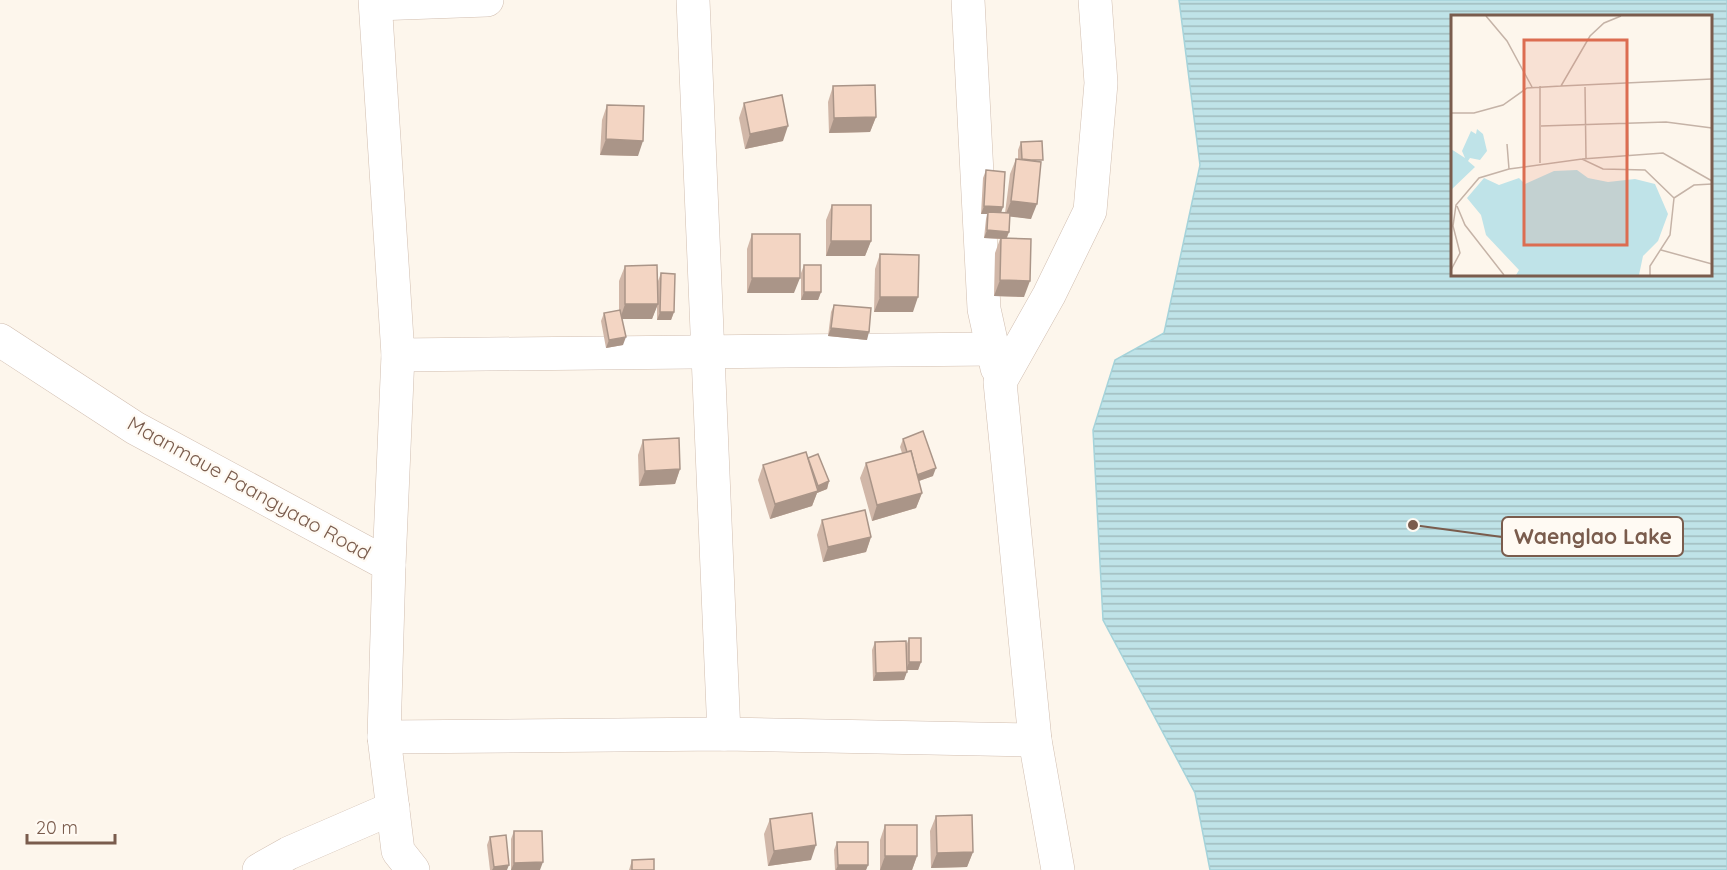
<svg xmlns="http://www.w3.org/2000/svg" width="1727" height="870" viewBox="0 0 1727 870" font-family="Quicksand,sans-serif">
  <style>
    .water { fill: url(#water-rules); stroke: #a5d3da; stroke-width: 1.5; fill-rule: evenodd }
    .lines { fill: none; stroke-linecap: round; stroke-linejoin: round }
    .minor-casing { stroke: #d1beb0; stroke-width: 34 }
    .minor { stroke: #fff; stroke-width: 33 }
    .wall { fill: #d1b7a8 }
    .shaded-wall { fill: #aa9588 }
    .building { fill: #f3d5c3; stroke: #aa9588; stroke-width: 1.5 }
    .labels { text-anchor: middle; stroke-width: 4.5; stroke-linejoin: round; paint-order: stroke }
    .street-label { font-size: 20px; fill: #7a5c4d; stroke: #fffaf3 }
    .inset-road { fill: none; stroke: #c5b3a7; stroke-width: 1.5 }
    .view { fill: #dc6d51; fill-opacity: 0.15; stroke: #dc6d51; stroke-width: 3 }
    .inset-edge { fill: none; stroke: #7a5c4d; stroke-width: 3 }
    .leader { fill: none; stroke: #7a5c4d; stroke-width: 2 }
    .callout-dot { fill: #7a5c4d; stroke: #fffaf3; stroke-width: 2 }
    .callout { fill: #fffaf3; stroke: #7a5c4d; stroke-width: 2 }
    .callout-label { font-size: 21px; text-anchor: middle; font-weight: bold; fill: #7a5c4d }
  </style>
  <defs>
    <pattern id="water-rules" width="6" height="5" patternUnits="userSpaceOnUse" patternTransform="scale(1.5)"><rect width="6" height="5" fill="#bfe3e8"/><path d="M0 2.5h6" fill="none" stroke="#a0bbbe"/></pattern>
  </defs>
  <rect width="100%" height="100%" fill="#fdf6ec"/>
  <path class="water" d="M1179 0H1727V870H1210L1195 793 1103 620 1093 430 1115 360 1164 333 1200 165ZM1452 16H1710V274H1452Z"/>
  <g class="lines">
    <defs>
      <g id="minor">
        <polyline points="375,0 398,355 389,565"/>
        <polyline points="693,0 724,734"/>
        <polyline points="968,0 984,309 997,368"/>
        <polyline points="376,4 487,0"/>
        <polyline points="0,340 135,428 389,565 384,737 398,851 413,870"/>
        <polyline points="398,355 993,349"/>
        <polyline points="384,737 724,734 1035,740"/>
        <polyline points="259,870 289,853 393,808"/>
        <polyline points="1058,870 1035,740 1000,382 1049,295 1090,211 1101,83 1095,0"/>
      </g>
    </defs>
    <use href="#minor" class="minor-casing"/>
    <use href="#minor" class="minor"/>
  </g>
  <g class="wall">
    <polygon points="833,86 876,117 870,132 829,133 828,102"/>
    <polygon points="744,103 783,141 745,149 739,118"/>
    <polygon points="607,105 638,156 600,155 602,120"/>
    <polygon points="1021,142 1041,166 1031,219 1010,216 1009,232 1007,238 1024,297 994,296 995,253 1000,239 984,238 986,219 987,214 981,214 983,178 986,170 1003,207 1001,213 1005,213 1010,174 1016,159 1018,159 1018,150"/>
    <polygon points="832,205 871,241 865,256 826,256 826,220"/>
    <polygon points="752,234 794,293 747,293 747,249"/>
    <polygon points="880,254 913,312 874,312 875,269"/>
    <polygon points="804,265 821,292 818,300 801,300 801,273"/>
    <polygon points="625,266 658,294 658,281 661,273 674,312 671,320 657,320 657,306 652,319 622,319 623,345 606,348 601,321 604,313 619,310 619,281"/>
    <polygon points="834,305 867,340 828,336 831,312"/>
    <polygon points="903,439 933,476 919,481 922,493 916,508 872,521 860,478 866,463 902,453 900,447"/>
    <polygon points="643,440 680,469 675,484 639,486 638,455"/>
    <polygon points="808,458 829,481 827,489 817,493 812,506 770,519 758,480 763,465"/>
    <polygon points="822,520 871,537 866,552 823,562 817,535"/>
    <polygon points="909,638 921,662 918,670 907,670 904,680 873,681 872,650 875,642 906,646"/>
    <polygon points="936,816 973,852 967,867 931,868 930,831"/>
    <polygon points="770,819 811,860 768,866 764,834"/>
    <polygon points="885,825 917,856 912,870 880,870 880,840"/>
    <polygon points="514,831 540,870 511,870 511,839"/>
    <polygon points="490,837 507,870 490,870 487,845"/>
    <polygon points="837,842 868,865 866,870 835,870 834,850"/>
    <polygon points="632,860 654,870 629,870"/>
  </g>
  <g class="shaded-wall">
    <polygon points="876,117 870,132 829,133 834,118"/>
    <polygon points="788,126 783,141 745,149 750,134"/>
    <polygon points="606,139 643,141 638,156 600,155"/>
    <polygon points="1011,201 1037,204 1031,219 1005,216"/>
    <polygon points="984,206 1003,207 1000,215 988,212 987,214 981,214"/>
    <polygon points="987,230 1009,232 1006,239 984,238"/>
    <polygon points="831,241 871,241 865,256 826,256"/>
    <polygon points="752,278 800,278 794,293 747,293"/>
    <polygon points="1000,280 1030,281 1024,297 994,296"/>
    <polygon points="804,292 821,292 818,300 801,300"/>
    <polygon points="880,297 918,297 913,312 874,312"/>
    <polygon points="625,304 658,304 652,319 620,319"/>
    <polygon points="660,312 674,312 671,320 657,320"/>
    <polygon points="831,328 869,332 867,340 828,336"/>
    <polygon points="626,337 623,345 606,348 609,340"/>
    <polygon points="936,468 933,476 913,483 916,476"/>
    <polygon points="680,469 675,484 639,486 645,471"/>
    <polygon points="829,481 827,489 817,493 812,506 770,519 775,504 816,492 818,486"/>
    <polygon points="922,493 916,508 872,521 877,505"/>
    <polygon points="871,537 866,552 823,562 828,547"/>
    <polygon points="909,662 921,662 918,670 906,670"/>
    <polygon points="907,672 904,680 873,681 876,673"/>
    <polygon points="816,845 811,860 768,866 774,851"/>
    <polygon points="973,852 967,867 931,868 937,853"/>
    <polygon points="885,856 917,856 912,870 880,870"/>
    <polygon points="543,862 540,870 511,870 514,863"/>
    <polygon points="509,865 507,870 492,870 494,867"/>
    <polygon points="838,865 868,865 866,870 836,870"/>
  </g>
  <g class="building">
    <polygon points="875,85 876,117 834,118 833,86"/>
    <polygon points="782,95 788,126 750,134 744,103"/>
    <polygon points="607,105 644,106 643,141 606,139"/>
    <polygon points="1042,141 1043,160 1031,160 1022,159 1021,142"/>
    <polygon points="1016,159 1041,162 1037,204 1011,201"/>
    <polygon points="986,170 1005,172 1003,207 984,206"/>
    <polygon points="832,205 871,205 871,241 831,241"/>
    <polygon points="988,212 1010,213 1009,232 987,230"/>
    <rect x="752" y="234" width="48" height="44"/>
    <polygon points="1001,238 1031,239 1030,281 1000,280"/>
    <polygon points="880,254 919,255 918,297 880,297"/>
    <polygon points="657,265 658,304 625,304 625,266"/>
    <rect x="804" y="265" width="17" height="27"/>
    <polygon points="661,273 675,274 674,312 660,312"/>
    <polygon points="834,305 871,308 869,332 831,328"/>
    <polygon points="620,310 626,337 609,340 604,313"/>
    <polygon points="923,431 936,468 917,475 911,451 907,452 903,439"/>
    <polygon points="679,438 680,469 645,471 643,440"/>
    <polygon points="911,451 922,493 877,505 866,463"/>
    <polygon points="806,452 818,491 775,504 763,465"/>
    <polygon points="818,454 829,481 818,486 808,458"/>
    <polygon points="865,510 871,537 828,547 822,520"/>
    <rect x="909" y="638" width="12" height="24"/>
    <polygon points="906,641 907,672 876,673 875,642"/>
    <polygon points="812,813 816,845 774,851 770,819"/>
    <polygon points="972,815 973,852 937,853 936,816"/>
    <rect x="885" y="825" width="32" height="31"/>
    <polygon points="514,831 542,831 543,862 514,863"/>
    <polygon points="506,835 509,865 494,867 490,837"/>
    <polygon points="837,842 868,842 868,865 838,865"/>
    <polygon points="654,859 654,870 632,870 632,860"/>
  </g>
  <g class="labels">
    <g class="street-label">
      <text transform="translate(249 488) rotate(29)" y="7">Maanmaue Paangyaao Road</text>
    </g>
  </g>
  <g transform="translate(1451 15)">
    <rect width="261" height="261" fill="#fdf6ec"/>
    <path d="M26 114 32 119 36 136 29 145 19 143 17 146 24 152 0 175V134L14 143 11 136 20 116 25 119ZM126 155 137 163 157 167 184 164 204 169 217 199 207 226 192 241 188 260H65L68 255 35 220 30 200 16 183 33 163 48 170 68 163 74 169 103 156Z" fill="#bfe3e8"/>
    <path class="inset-road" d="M35 1 56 26 81 72M176 70 177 140M110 71 261 64M134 72 135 143M0 98H23L52 90 76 73 110 71 139 21 153 8 170 1M90 111 215 107 261 113M56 129 58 154M131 144 212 138 261 166M89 148V71M223 183 243 170 261 169M6 191 14 210 53 260M210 235 261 249M0 255 9 238 2 211 5 190 28 163 58 154 131 144 152 154 194 155 223 183 219 220 199 251V260"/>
    <path class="view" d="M73 25H176V230H73Z"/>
    <rect width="261" height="261" class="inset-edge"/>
  </g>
  <path class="leader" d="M1413 525L1502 537"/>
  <circle class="callout-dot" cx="1413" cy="525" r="6"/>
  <rect class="callout" x="1502" y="517" width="181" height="39" rx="6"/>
  <g class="callout-label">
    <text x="1593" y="544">Waenglao Lake</text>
  </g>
  <path d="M27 834v9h88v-9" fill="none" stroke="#7a5c4d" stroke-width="3"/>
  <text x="36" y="834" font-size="18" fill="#7a5c4d" stroke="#fffaf3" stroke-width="4.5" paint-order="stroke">20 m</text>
</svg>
